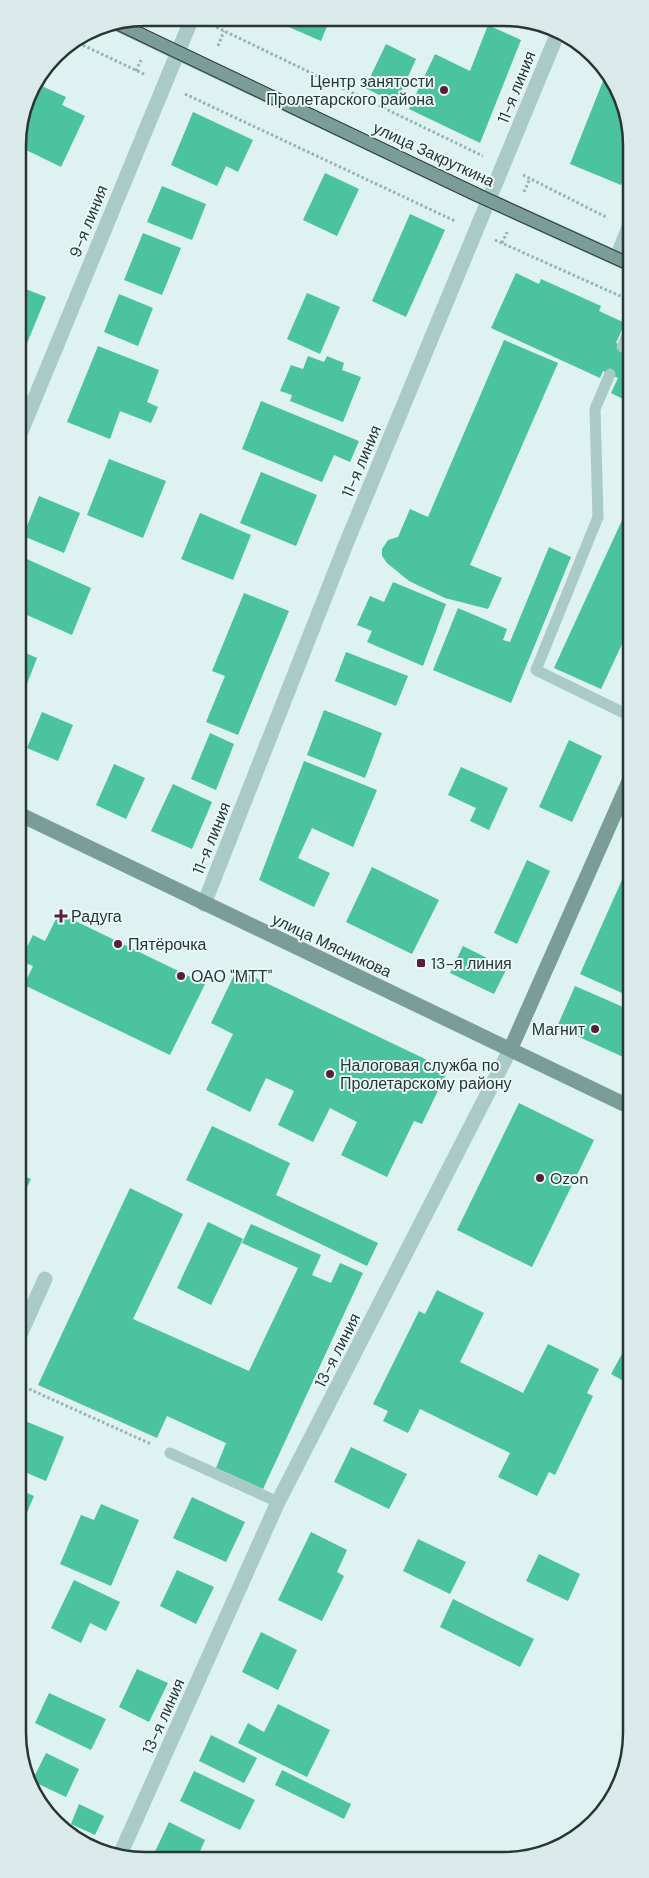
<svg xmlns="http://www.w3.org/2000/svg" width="649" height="1878" viewBox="0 0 649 1878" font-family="'DM Sans',sans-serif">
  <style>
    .building { fill: #4ac39e }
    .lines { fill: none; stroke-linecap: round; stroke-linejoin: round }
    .path { stroke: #93b5b1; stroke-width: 3; stroke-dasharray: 2.5 2.5; stroke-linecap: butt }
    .lane { stroke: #a9cac7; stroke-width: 11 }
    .street { stroke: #a9cac7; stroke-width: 15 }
    .secondary { stroke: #7a9d97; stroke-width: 15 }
    .tram { stroke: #293734; stroke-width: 1 }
    .poi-dot { fill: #571f3a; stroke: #e9f9f9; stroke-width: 2 }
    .labels { text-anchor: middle; stroke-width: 4; stroke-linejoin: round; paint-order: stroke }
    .poi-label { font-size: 16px; fill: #293734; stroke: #e9f9f9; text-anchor: start }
    .street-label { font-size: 16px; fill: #293734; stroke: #e9f9f9 }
    .rim { fill: none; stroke: #293734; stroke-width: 2.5 }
  </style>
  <rect width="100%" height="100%" fill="#ddf2f1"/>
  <g class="building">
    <polygon points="268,18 283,18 330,19 321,41"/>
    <polygon points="488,25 521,40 480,143 409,109 435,54 470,71"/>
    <polygon points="386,44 416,59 396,103 365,88"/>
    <polygon points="605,76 629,120 629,165 621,185 570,164"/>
    <polygon points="35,83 66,97 62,105 85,116 61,167 18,146 18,137 31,89"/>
    <polygon points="193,112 253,140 238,172 226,166 217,186 171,165"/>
    <polygon points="325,173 359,189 337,236 303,220"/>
    <polygon points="162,186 206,204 192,240 147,222"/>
    <polygon points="410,214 445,230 406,317 372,301"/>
    <polygon points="143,233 181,248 162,295 124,280"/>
    <polygon points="516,273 539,284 541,279 601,306 599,311 625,323 616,343 629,350 629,402 611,393 618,378 603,371 600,378 491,328"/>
    <polygon points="18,286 46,297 18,365"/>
    <polygon points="307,293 340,307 320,354 287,339"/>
    <polygon points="119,294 153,308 138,346 104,332"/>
    <polygon points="504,340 558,363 470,565 502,578 488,609 445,598 409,581 387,563 382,556 382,549 388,540 398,537 410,509 428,517"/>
    <polygon points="98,346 159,370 147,402 158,407 151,423 120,411 110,439 67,422"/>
    <polygon points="308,356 324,362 327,356 344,363 342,370 361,377 343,422 290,401 292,395 280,391 291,365 303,369"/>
    <polygon points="261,401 359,441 350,462 334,455 322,482 242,449"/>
    <polygon points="109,459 166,481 143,538 87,515"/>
    <polygon points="261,472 317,495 296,546 240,523"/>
    <polygon points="39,496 80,513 64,553 23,536"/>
    <polygon points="630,503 630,627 601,689 554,668"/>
    <polygon points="200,513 251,535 233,580 181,559"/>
    <polygon points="549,547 571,557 511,703 433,670 458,608 507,629 503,640 510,642"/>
    <polygon points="18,555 91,588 72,635 18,611"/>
    <polygon points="393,582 446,604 423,666 367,642 372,631 357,625 370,596 384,602"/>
    <polygon points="244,593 289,611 238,735 206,722 225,676 212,671"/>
    <polygon points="19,650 37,658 25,689 19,686"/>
    <polygon points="346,652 408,676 396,706 335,681"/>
    <polygon points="324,710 382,733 365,778 307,755"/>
    <polygon points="42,712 73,725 58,761 27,748"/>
    <polygon points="210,733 234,744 216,790 191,779"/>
    <polygon points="569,740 602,756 572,822 539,807"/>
    <polygon points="304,761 377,790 353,847 312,828 298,858 330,873 314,907 259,880"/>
    <polygon points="114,764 145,778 126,819 96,805"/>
    <polygon points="461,767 508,788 489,830 470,821 476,808 448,795"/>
    <polygon points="173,784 212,802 192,849 151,831"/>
    <polygon points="527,860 550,871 517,944 494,933"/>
    <polygon points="630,862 630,974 622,993 580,974"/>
    <polygon points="372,867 439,900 412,954 346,922"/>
    <polygon points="59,913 205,984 170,1055 24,985 33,966 20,961 33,935 45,941"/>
    <polygon points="463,946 507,968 494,994 450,973"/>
    <polygon points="237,969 448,1070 422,1124 414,1121 387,1177 341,1155 357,1122 330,1108 313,1142 278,1125 294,1091 266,1078 250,1112 206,1090 233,1034 211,1023"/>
    <polygon points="575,986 630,1010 630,1060 557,1027"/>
    <polygon points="519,1103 594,1140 532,1267 457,1230"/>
    <polygon points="212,1126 290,1163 276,1195 378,1243 367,1266 186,1180"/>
    <polygon points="19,1174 31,1179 19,1204"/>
    <polygon points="130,1188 183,1214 133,1319 249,1371 298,1268 242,1243 251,1224 321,1255 312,1275 331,1283 340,1263 363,1273 263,1489 216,1468 226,1443 167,1416 157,1438 38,1385"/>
    <polygon points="208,1222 243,1239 211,1305 177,1288"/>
    <polygon points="437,1290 484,1313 460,1362 523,1393 548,1344 599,1369 587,1393 593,1396 555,1475 549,1472 537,1496 498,1477 510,1453 420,1409 408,1433 383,1421 388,1411 373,1404 419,1311 425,1314"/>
    <polygon points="629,1341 631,1342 631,1385 611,1374"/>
    <polygon points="25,1421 64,1437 46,1481 20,1470 20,1433"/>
    <polygon points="351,1447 407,1474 389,1509 334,1482"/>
    <polygon points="20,1490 34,1496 20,1529"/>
    <polygon points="192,1497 245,1522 226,1562 173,1538"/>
    <polygon points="101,1504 139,1520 111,1586 60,1564 81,1515 94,1520"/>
    <polygon points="311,1532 347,1550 337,1572 344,1576 322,1621 278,1600"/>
    <polygon points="418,1539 466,1562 450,1594 403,1571"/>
    <polygon points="539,1554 580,1574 568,1601 526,1581"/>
    <polygon points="177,1570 214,1587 196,1624 160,1606"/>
    <polygon points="74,1580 120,1602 106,1631 90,1623 81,1643 51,1628"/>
    <polygon points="453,1599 534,1639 520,1667 440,1627"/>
    <polygon points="261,1632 297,1650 278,1690 242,1672"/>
    <polygon points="137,1669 168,1683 149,1722 119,1707"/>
    <polygon points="49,1693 106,1719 91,1750 35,1723"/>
    <polygon points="278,1704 330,1730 307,1777 238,1743 248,1723 264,1732"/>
    <polygon points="211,1735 257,1758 244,1783 199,1761"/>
    <polygon points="46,1753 79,1769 66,1797 32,1781"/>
    <polygon points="282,1770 351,1804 344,1819 275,1785"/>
    <polygon points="194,1771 255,1800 240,1830 180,1801"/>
    <polygon points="79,1804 104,1816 95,1835 71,1824"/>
    <polygon points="169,1822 205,1840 197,1858 152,1858"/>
  </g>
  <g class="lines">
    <g class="path">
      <polyline points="212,25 483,156"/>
      <polyline points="74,41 146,75"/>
      <polyline points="218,46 224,31"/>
      <polyline points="136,71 141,60"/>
      <polyline points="185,94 455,221"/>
      <polyline points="523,175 608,218"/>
      <polyline points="524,192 530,178"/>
      <polyline points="495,240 629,300"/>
      <polyline points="502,243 507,232"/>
      <polyline points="20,1385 151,1444"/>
    </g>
    <g class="lane">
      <polyline points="615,257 629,222"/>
      <polyline points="622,347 629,331"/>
      <polyline points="610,374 595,409 598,517 536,670 630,716"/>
      <polyline points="170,1453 278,1502"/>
    </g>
    <g class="street">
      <polyline points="18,439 192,18"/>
      <polyline points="204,904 346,544 557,35"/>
      <polyline points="19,1337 45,1279"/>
      <polyline points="119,1857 278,1502 511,1048"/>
    </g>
    <g class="secondary">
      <polyline points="116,23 473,193 629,264"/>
      <polyline points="19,814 630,1107"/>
      <polyline points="511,1048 630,779"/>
    </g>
    <g class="tram">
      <polyline points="128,21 491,194 629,257"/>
      <polyline points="106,25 470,199 629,271"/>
    </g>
  </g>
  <g class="poi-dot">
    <circle cx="444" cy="90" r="5"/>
    <path d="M58.5 908.5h5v5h5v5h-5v5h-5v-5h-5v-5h5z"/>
    <circle cx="118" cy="944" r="5"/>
    <rect x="416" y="958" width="10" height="10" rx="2.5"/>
    <circle cx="181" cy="976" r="5"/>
    <circle cx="595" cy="1029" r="5"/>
    <circle cx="330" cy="1074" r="5"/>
    <circle cx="540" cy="1178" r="5"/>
  </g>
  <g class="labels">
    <g class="poi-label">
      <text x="434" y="87" text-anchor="end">Центр занятости<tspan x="434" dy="18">Пролетарского района</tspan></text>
      <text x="71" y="922">Радуга</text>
      <text x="128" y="950">Пятёрочка</text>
      <text x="431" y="969">13-я линия</text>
      <text x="191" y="982">ОАО "МТТ"</text>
      <text x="585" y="1035" text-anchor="end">Магнит</text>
      <text x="340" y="1071">Налоговая служба по<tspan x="340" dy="18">Пролетарскому району</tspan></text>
      <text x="550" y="1184">Ozon</text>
    </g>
    <g class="street-label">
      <text transform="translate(516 87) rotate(-68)" y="6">11-я линия</text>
      <text transform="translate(434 154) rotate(25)" y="6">улица Закруткина</text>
      <text transform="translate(88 221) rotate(-68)" y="6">9-я линия</text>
      <text transform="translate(361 461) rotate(-67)" y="6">11-я линия</text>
      <text transform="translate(211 838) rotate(-68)" y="6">11-я линия</text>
      <text transform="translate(332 945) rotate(25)" y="6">улица Мясникова</text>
      <text transform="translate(337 1350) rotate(-63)" y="6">13-я линия</text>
      <text transform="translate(163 1716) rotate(-66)" y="6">13-я линия</text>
    </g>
  </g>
  <path d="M0 0H649V1878H0ZM145 26H504A119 119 0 0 1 623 145V1733A119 119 0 0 1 504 1852H145A119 119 0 0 1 26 1733V145A119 119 0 0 1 145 26Z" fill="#dae9e9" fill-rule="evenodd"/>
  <path class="rim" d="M145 26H504A119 119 0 0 1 623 145V1733A119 119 0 0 1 504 1852H145A119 119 0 0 1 26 1733V145A119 119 0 0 1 145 26Z"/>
</svg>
